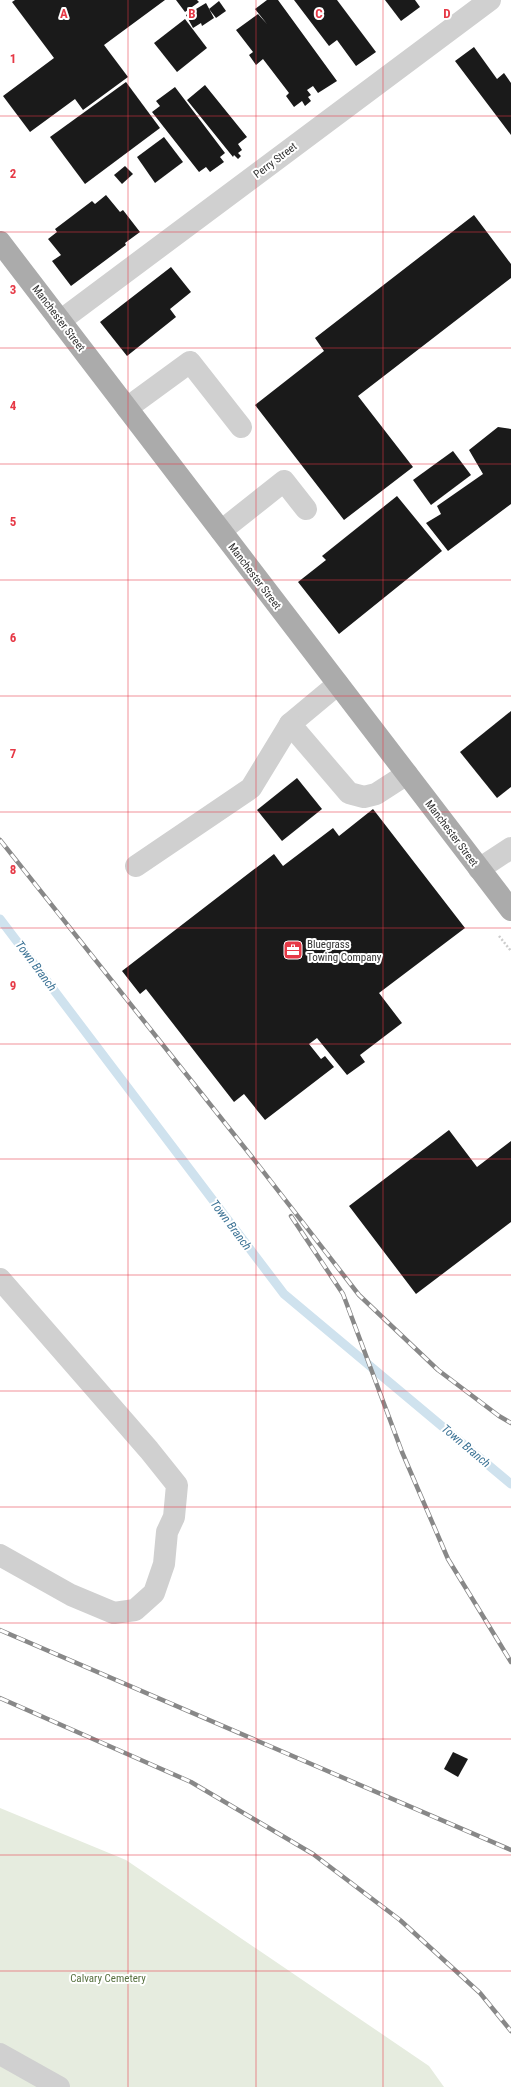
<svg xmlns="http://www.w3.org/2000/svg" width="511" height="2087" viewBox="0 0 511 2087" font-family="'Roboto Condensed',sans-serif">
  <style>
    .green { fill: #e6ecdf }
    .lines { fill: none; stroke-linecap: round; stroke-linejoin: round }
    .stream { stroke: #cfe2ee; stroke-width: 9 }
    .building { fill: #1a1a1a }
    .path { stroke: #cdcdcd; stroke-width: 2.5; stroke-dasharray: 2 2; stroke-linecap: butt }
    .minor { stroke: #d0d0d0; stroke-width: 22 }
    .major { stroke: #ababab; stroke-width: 22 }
    .rail-casing { stroke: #888; stroke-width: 4.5 }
    .rail { stroke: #fff; stroke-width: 3; stroke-dasharray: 9; stroke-linecap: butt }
    .grid { fill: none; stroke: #e63946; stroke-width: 1; stroke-opacity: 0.55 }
    .labels { text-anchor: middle; stroke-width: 4; stroke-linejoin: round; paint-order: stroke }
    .street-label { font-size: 11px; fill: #333; stroke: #fff }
    .poi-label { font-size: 11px; fill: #333; stroke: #fff; text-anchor: start }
    .park-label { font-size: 11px; fill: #56703f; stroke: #fff }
    .water-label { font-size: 12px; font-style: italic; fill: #3f7597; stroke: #fff }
    .grid-label { font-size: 13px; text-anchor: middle; font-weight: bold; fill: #e63946; stroke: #fff; stroke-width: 4; stroke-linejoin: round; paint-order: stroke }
  </style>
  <rect width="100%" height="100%" fill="#fff"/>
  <polygon class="green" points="0,1808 126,1860 429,2066 444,2087 0,2087"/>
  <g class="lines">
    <polyline class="stream" points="0,919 284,1294 511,1484"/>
  </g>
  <g class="building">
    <polygon points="15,0 165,0 104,45 128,77 83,110 75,99 30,132 3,96 54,58 12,2"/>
    <polygon points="176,0 197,0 199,2 185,12"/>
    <polygon points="267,0 278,0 337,81 318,93 313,86 307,90 311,95 308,97 311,101 305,106 302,101 294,107 286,96 289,93 263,59 256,65 249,55 253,52 236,30 258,14 267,24 255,9"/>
    <polygon points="294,0 337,0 376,52 356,66 337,40 329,46"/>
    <polygon points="385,0 415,0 420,7 401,21"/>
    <polygon points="219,1 226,11 216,18 209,9"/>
    <polygon points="206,3 214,18 202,26 201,23 193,28 186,15"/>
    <polygon points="185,19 207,48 177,72 154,43"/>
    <polygon points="474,47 497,79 504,73 511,83 511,135 455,61"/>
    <polygon points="126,82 160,128 85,184 50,137"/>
    <polygon points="205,85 247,137 238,144 242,150 238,153 241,156 238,159 234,155 233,157 187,100"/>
    <polygon points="175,87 225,153 220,157 224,162 210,172 206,167 199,172 152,112 160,106 156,101"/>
    <polygon points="164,137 183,162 155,183 137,157"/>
    <polygon points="125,166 133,174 122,184 114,175"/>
    <polygon points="106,195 120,212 123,210 140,232 125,243 126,245 71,286 52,261 61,255 48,239 57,232 55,229 92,201 95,204"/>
    <polygon points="474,215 511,264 511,278 358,396 413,467 344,520 255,405 324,351 315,338"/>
    <polygon points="171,267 191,292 170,309 176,317 127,356 100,322"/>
    <polygon points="498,427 511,429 511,504 448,551 426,523 441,514 437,506 483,474 469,450"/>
    <polygon points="453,451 471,475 431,505 413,480"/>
    <polygon points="397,496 442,551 339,634 298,582 326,560 322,556"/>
    <polygon points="511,711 511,787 497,798 460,752"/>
    <polygon points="297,778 322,809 282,841 257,810"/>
    <polygon points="373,809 465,928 379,993 402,1023 360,1055 365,1062 347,1075 317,1038 309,1044 321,1059 325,1056 334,1067 265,1120 244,1094 234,1102 146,989 140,994 122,971 274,854 283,866 333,828 339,836"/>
    <polygon points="449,1130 477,1167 511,1141 511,1222 416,1294 349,1206"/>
    <polygon points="453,1752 468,1759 458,1777 444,1769"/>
  </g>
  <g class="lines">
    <polyline class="path" points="499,936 511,951"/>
    <g class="minor">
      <polyline points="60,321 490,0"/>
      <polyline points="127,408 190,362 241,427"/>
      <polyline points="221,531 284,481 306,509"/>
      <polyline points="338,684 290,724 349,793 364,797 376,794 407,774"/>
      <polyline points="136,866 251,788 290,724"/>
      <polyline points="479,869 511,848"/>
      <polyline points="0,1279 149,1450 177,1485 174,1517 167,1532 164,1564 154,1593 135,1610 114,1613 71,1595 0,1555"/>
      <polyline points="0,2054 59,2087"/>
    </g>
    <polyline class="major" points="0,242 511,910"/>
    <defs>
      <g id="rail">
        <polyline points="0,840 252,1157 359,1295 438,1370 499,1416 511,1423"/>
        <polyline points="291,1216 343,1294 402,1452 448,1559 511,1662"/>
        <polyline points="0,1630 511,1850"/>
        <polyline points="0,1698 191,1782 313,1854 400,1920 480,1993 511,2031"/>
      </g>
    </defs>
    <use href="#rail" class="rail-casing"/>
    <use href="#rail" class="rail"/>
  </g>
  <path class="grid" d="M128 0V2087M256 0V2087M383 0V2087M0 116H511M0 232H511M0 348H511M0 464H511M0 580H511M0 696H511M0 812H511M0 928H511M0 1044H511M0 1159H511M0 1275H511M0 1391H511M0 1507H511M0 1623H511M0 1739H511M0 1855H511M0 1971H511"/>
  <defs>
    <symbol id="office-square" viewBox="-11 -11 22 22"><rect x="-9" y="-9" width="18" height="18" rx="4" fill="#e63946" stroke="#fff"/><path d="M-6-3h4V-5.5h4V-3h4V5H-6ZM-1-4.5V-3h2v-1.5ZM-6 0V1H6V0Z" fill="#fff"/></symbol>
  </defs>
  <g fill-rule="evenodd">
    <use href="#office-square" x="282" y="939" width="22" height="22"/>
  </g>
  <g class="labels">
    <g class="street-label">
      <text transform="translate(275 160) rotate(-37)" y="4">Perry Street</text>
      <text transform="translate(59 318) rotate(53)" y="4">Manchester Street</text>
      <text transform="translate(255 576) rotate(53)" y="4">Manchester Street</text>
      <text transform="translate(452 833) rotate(53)" y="4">Manchester Street</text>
    </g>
    <g class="poi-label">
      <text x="307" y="948">Bluegrass<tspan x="307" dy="13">Towing Company</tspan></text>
    </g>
    <g class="park-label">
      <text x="108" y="1982">Calvary Cemetery</text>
    </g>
    <g class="water-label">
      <text transform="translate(36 966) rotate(53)" y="4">Town Branch</text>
      <text transform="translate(231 1225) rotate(53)" y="4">Town Branch</text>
      <text transform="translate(466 1446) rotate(40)" y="4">Town Branch</text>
    </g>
  </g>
  <g class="grid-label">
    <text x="64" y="18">A</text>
    <text x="192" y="18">B</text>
    <text x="319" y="18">C</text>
    <text x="447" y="18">D</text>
    <text x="13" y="63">1</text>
    <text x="13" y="178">2</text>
    <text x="13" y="294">3</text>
    <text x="13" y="410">4</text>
    <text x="13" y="526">5</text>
    <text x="13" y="642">6</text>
    <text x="13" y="758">7</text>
    <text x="13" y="874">8</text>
    <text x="13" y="990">9</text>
  </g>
</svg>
